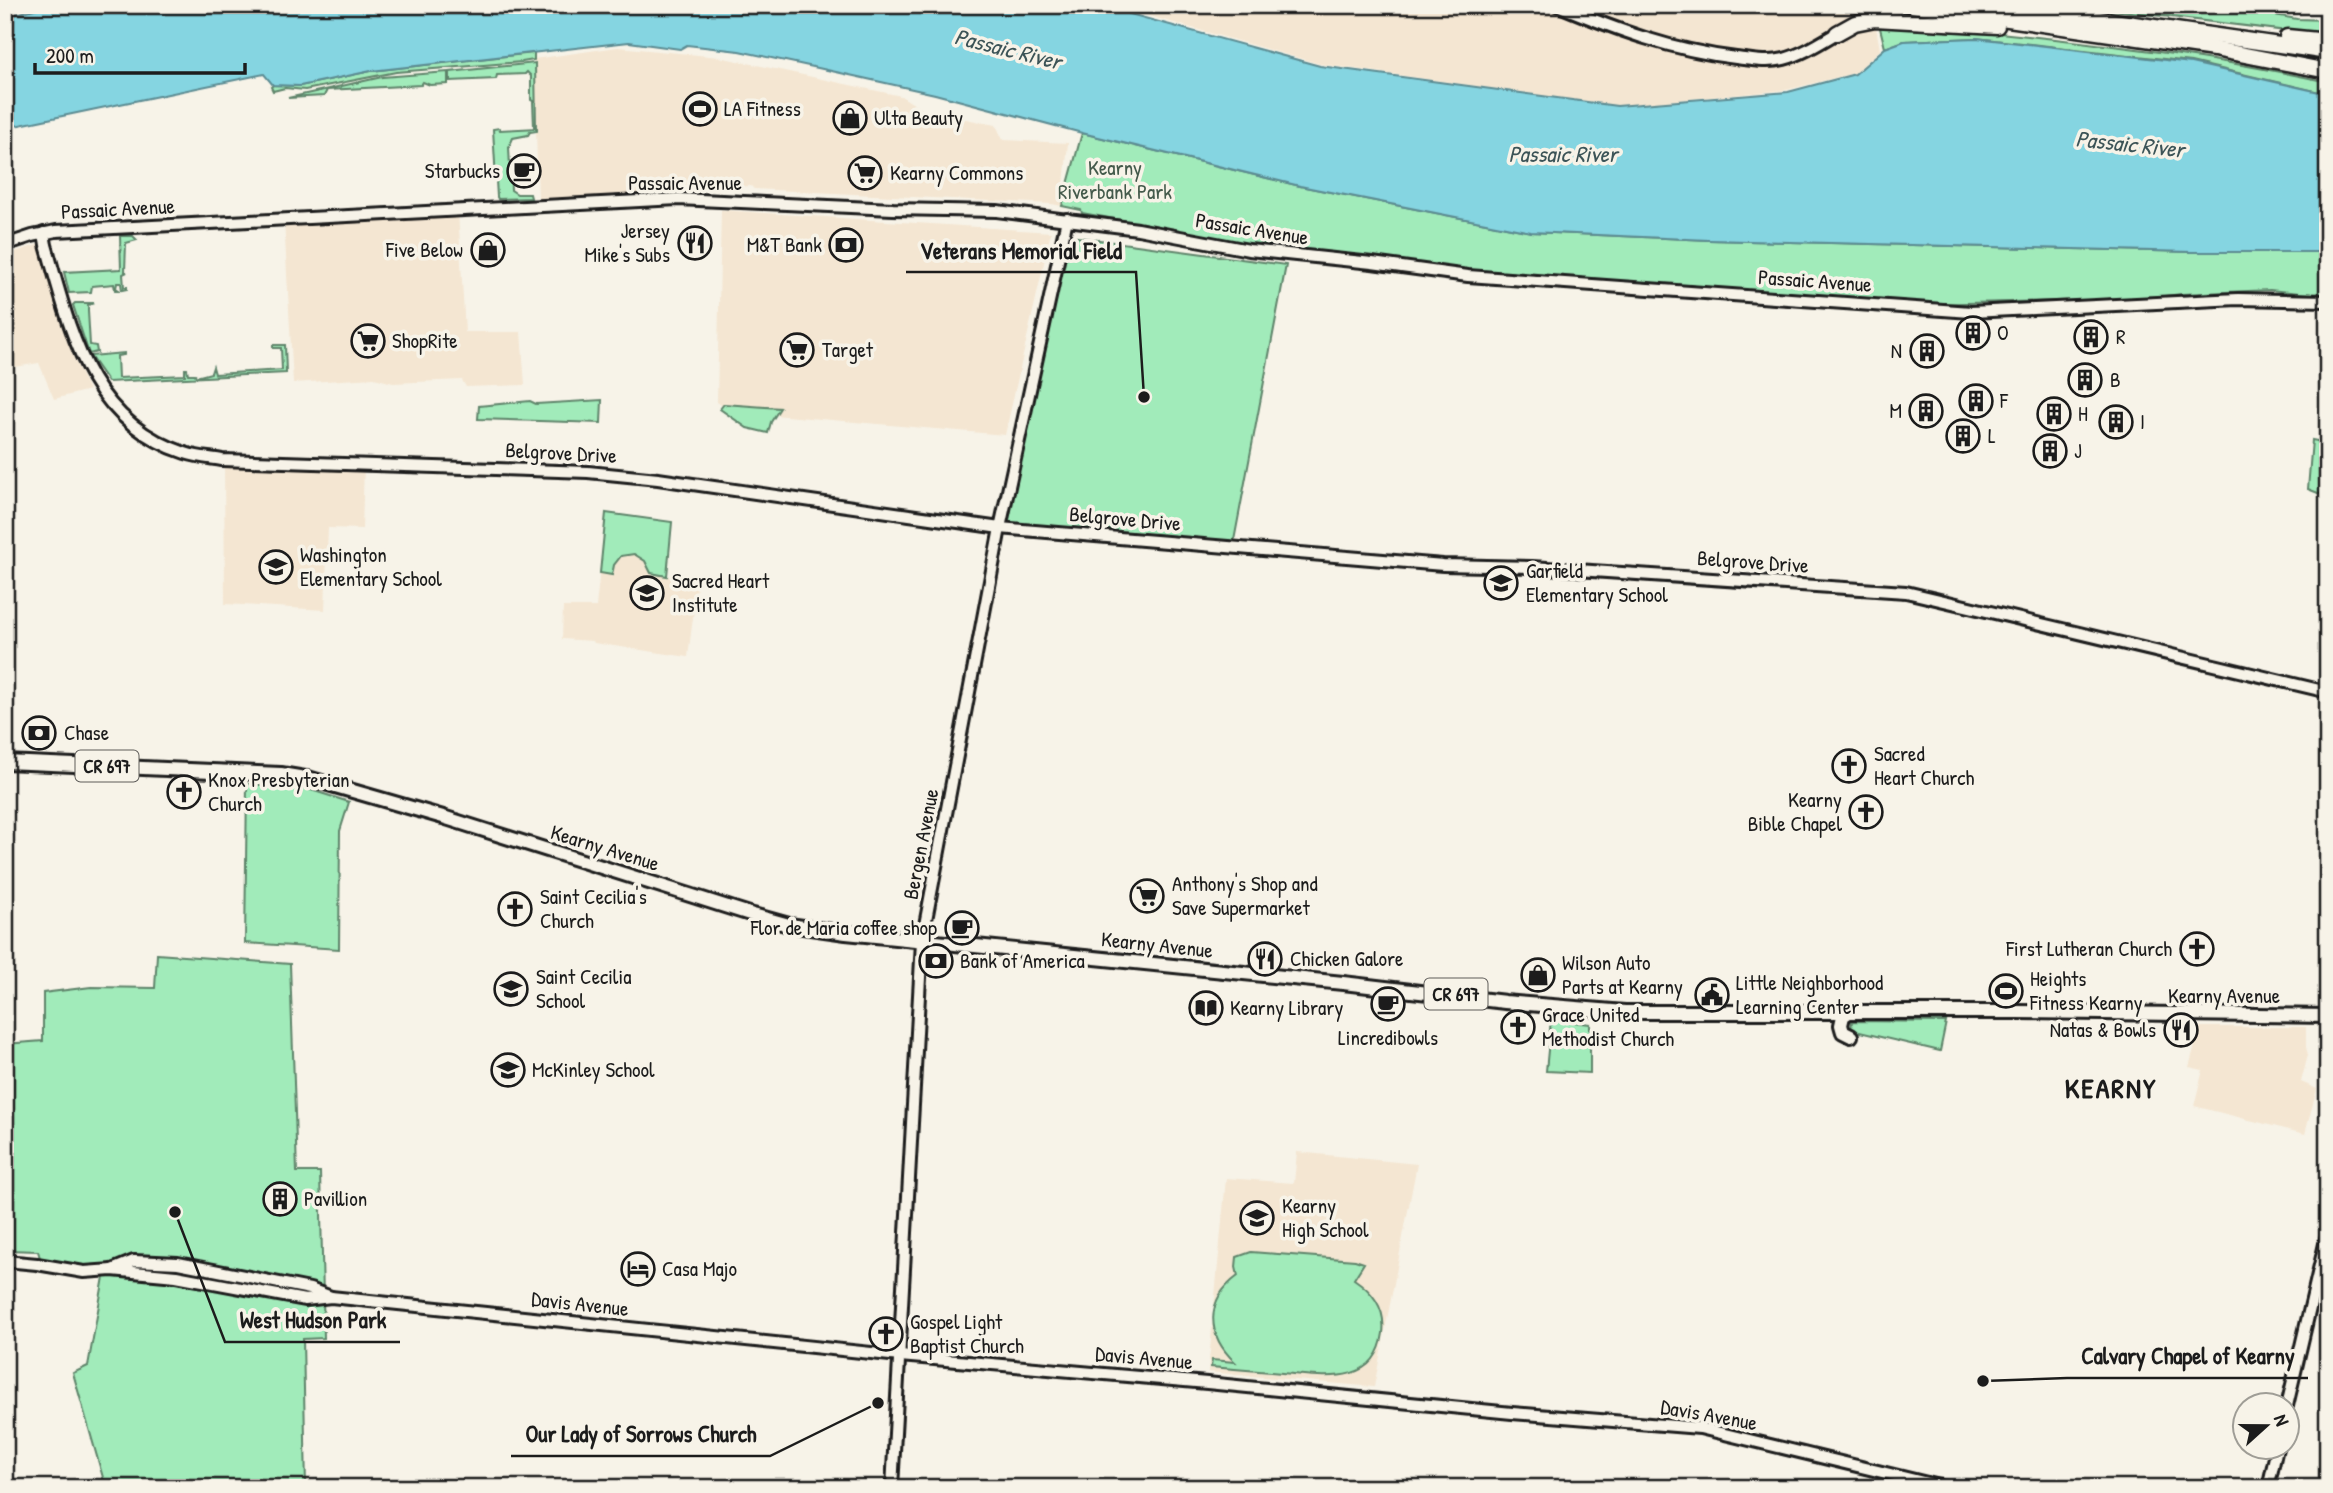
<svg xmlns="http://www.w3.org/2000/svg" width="2333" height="1493" viewBox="0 0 2333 1493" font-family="'Patrick Hand',sans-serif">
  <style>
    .built { fill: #f4e6d2 }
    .green { fill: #a1ebba; stroke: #5e846b; stroke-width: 2 }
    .water { fill: #85d5e1; stroke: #5b8b92; stroke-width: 2 }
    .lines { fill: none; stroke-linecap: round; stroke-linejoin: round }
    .secondary-casing { stroke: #1c1c1c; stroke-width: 16 }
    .primary-casing { stroke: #1c1c1c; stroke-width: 18 }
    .highway-casing { stroke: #1c1c1c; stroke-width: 19 }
    .secondary { stroke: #f7f3e8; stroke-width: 10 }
    .primary { stroke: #f7f3e8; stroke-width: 12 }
    .highway { stroke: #f7f3e8; stroke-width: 14 }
    .labels { text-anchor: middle; stroke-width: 7; stroke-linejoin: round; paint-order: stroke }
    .shield { fill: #f7f3e8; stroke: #5e5c59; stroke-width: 2 }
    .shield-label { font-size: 19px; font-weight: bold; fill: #1c1c1c }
    .poi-label { font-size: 21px; fill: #1c1c1c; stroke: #f7f3e8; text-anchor: start }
    .park-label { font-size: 21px; fill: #445a4b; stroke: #f7f3e8 }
    .street-label { font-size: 21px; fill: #1c1c1c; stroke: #f7f3e8 }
    .water-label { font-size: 23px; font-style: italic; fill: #3c5457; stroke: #f7f3e8 }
    .district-label { font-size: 28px; font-weight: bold; letter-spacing: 2px; fill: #1c1c1c; stroke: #f7f3e8 }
    .leader { fill: none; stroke: #1c1c1c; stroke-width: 2.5 }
    .callout-dot { fill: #1c1c1c; stroke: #f7f3e8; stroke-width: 2.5 }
    .callout-label { font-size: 23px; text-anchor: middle; font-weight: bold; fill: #1c1c1c; stroke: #f7f3e8; stroke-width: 7; stroke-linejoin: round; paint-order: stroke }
  </style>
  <rect width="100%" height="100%" fill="#f7f3e8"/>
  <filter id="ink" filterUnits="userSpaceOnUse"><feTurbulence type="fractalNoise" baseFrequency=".0143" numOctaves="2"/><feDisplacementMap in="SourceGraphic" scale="14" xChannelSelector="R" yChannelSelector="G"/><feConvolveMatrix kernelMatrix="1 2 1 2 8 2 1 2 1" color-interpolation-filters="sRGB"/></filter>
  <g filter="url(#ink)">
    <g class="built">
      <polygon points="1110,5 1825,5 1874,16 1880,50 1855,73 1786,90 1617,106 1320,64"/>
      <polygon points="618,47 719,57 901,96 925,111 996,125 1003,140 1068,143 1062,206 1051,204 754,189 751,186 733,187 730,189 538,200 534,59"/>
      <polygon points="721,210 1051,232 1005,435 729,411 717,402"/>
      <polygon points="458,211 465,332 521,332 525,385 466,387 462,380 393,383 374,378 293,383 284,220"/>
      <polygon points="40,244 60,318 75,361 89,390 54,399 39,363 9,368 5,333 5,255"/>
      <polygon points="224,462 364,465 362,529 328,528 325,610 225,604"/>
      <polygon points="606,513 672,522 667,576 698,578 688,657 594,643 593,641 562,639 563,607 596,607"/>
      <polygon points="2200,1027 2306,1027 2306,1047 2308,1055 2301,1082 2317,1089 2305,1134 2194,1106 2203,1070 2189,1067"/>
      <polygon points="1297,1152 1417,1164 1374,1387 1208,1372 1226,1178 1294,1183"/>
    </g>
    <g class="green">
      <polygon points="2072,5 2217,5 2297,19 2328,20 2328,36"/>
      <path d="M1879 24C1952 27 2024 35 2096 44 2174 53 2251 65 2328 82V94L2191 62 1976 38 1904 41 1885 48Z"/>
      <polygon points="534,53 534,60 522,62 396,72 305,90 285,88 273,91 271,87 273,85 300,86 371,71"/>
      <polygon points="535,63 536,127 534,127 533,101 531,100 531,76 527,72 525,74 497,75 496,79 450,81 450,72"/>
      <polygon points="448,72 448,84 430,85 423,82 421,85 327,90 324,96 288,98 382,77"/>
      <polygon points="499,128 500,130 537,128 537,131 530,132 528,135 513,138 509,147 511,190 517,194 530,194 531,198 498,199 497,197 493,129"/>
      <polygon points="1082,133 1300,186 1531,232 1709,240 2192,252 2328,252 2328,296 2270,290 2182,294 2139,299 1922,304 1422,266 1295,252 1082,213 1081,210 1062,206"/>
      <polygon points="1062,235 1286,265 1233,546 997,529"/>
      <polygon points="120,236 133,236 137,240 126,243 125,272 127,272 123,274 124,287 127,287 127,289 122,290 121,283 117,283 116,288 119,290 115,290 114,284 92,286 91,292 69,293 64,272 121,269"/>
      <polygon points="75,303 94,303 88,305 88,311 90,345 96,346 97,352 89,354 73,305"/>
      <polygon points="273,345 285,345 286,373 108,382 90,356 124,353 124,355 117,356 118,378 185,375 185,369 187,369 188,374 195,374 196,377 211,373 213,367 215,374 282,370 281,348 273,348"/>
      <polygon points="602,400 601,423 478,419 479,406 530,401 536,404"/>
      <polygon points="724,404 780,408 771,422 768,433 747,428 720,409"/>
      <polygon points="2312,440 2328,443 2328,497 2308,489"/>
      <polygon points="606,513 672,522 667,576 651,573 645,561 634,554 621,556 614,565 612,575 600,573"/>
      <polygon points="247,784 305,788 349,802 340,831 339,949 245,943"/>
      <polygon points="157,954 290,964 297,1172 320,1172 324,1338 303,1339 306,1488 106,1488 73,1373 88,1366 104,1277 44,1272 38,1251 7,1250 5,1245 5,1044 43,1041 43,993 91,987 155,988"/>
      <polygon points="1551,1019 1590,1024 1590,1073 1546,1071"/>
      <polygon points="1852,1021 1946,1022 1940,1051 1851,1030"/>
      <path d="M1251 1252 1355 1260 1364 1263 1354 1279C1372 1291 1386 1309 1383 1333 1376 1388 1321 1376 1282 1373 1258 1371 1235 1369 1211 1367L1212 1360 1235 1362C1206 1335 1205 1300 1238 1276L1236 1267 1237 1257Z"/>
    </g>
    <polygon class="water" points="49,5 1097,5 1320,66 1617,106 1788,92 1855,74 1885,48 1904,41 1976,38 2191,63 2328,94 2328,252 2192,252 1709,240 1531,232 1300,186 1082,133 935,94 818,68 739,51 687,45 680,49 629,42 611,44 371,71 300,86 273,85 264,74 5,128 5,17"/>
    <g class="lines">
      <defs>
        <g id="secondary">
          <path d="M1557 5C1617 30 1671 50 1736 58 1752 60 1769 63 1784 59 1803 54 1820 43 1837 33"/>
          <path d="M44 233 46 245C71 332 88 421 185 453 197 457 210 458 222 460L588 472 658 479 1000 528 1443 565 1532 567 1906 592 2328 692"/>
          <polyline points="5,245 32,236 56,231 678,199 893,209 997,211 1138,229 1249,250 1372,263 1468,276 1971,312 2238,299 2328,301"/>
          <polyline points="5,1261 37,1264 84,1272 112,1270 176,1276 305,1300 331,1297 900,1356 1207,1383 1512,1413 1700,1428 1948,1488"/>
          <polyline points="112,1270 134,1261 178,1263 310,1289 331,1297"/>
          <polyline points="2287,1406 2328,1231"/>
          <polyline points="892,1488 922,941 1000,528 1067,219"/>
          <polyline points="2268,1488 2277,1448"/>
        </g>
        <g id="primary">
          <polyline points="5,762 281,774 311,779 443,817 753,915 789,925 846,933 1343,983 1505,1002 1625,1012 2017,1012 2328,1016"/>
          <polyline points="1849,1012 1843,1016 1841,1025 1843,1032 1851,1036"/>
        </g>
        <g id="highway">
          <polyline points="1911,5 2214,49 2328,71"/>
          <polyline points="2002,5 2328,52"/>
          <polyline points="1837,33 1855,23 1875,19 1997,26"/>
          <polyline points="2287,37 2328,41"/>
        </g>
      </defs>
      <use href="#secondary" class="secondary-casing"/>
      <use href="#primary" class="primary-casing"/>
      <use href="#highway" class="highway-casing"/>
      <use href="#secondary" class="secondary"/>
      <use href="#primary" class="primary"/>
      <use href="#highway" class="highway"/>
    </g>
  </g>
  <defs>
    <symbol id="stadium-ring" viewBox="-11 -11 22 22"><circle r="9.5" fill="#f7f3e8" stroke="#1c1c1c" stroke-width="1.5"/><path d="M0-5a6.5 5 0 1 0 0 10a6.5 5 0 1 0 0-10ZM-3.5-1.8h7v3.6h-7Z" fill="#1c1c1c"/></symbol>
    <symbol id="shop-ring" viewBox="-11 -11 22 22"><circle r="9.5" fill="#f7f3e8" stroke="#1c1c1c" stroke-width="1.5"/><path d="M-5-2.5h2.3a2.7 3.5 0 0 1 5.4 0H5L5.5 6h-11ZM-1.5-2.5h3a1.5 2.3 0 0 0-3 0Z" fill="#1c1c1c"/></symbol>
    <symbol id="cafe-ring" viewBox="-11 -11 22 22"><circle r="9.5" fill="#f7f3e8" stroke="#1c1c1c" stroke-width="1.5"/><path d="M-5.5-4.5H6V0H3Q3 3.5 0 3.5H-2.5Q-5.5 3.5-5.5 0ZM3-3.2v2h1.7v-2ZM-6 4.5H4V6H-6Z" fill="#1c1c1c"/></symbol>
    <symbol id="supermarket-ring" viewBox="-11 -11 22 22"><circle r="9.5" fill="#f7f3e8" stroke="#1c1c1c" stroke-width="1.5"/><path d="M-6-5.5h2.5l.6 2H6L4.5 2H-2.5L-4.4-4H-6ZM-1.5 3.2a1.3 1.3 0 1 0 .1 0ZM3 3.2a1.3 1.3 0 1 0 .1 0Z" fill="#1c1c1c"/></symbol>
    <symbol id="restaurant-ring" viewBox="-11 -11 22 22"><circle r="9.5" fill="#f7f3e8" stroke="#1c1c1c" stroke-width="1.5"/><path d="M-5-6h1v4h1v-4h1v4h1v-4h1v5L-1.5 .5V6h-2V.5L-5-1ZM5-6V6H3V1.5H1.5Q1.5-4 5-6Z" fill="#1c1c1c"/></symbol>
    <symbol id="bank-ring" viewBox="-11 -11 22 22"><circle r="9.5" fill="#f7f3e8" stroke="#1c1c1c" stroke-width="1.5"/><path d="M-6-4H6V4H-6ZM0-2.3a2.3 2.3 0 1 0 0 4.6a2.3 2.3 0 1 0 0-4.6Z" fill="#1c1c1c"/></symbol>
    <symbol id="building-ring" viewBox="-11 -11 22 22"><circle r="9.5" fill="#f7f3e8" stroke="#1c1c1c" stroke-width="1.5"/><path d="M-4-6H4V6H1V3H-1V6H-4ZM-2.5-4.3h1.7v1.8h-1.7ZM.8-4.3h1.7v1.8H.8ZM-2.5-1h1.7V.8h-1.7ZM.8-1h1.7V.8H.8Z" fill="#1c1c1c"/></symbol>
    <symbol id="school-ring" viewBox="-11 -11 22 22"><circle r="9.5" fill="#f7f3e8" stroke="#1c1c1c" stroke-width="1.5"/><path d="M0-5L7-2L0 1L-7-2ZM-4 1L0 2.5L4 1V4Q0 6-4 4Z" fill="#1c1c1c"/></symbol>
    <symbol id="church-ring" viewBox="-11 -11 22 22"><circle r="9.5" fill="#f7f3e8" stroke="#1c1c1c" stroke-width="1.5"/><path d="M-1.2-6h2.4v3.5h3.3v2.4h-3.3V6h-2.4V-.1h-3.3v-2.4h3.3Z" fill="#1c1c1c"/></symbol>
    <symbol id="civic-ring" viewBox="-11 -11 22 22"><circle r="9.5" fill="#f7f3e8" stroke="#1c1c1c" stroke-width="1.5"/><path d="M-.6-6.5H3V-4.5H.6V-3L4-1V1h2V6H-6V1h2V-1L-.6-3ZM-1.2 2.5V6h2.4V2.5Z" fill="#1c1c1c"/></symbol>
    <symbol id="library-ring" viewBox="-11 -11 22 22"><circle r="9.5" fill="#f7f3e8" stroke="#1c1c1c" stroke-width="1.5"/><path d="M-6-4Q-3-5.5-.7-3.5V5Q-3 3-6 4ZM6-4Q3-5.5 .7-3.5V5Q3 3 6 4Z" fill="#1c1c1c"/></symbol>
    <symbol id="hotel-ring" viewBox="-11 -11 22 22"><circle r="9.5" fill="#f7f3e8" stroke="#1c1c1c" stroke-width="1.5"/><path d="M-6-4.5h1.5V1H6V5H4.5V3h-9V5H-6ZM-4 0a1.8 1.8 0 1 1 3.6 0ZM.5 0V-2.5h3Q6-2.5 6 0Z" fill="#1c1c1c"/></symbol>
  </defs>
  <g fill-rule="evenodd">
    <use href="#stadium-ring" x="681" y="90" width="38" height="38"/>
    <use href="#shop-ring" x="831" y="99" width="38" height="38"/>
    <use href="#cafe-ring" x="505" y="152" width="38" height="38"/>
    <use href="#supermarket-ring" x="846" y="154" width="38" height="38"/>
    <use href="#restaurant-ring" x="676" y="224" width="38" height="38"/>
    <use href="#bank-ring" x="827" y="226" width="38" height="38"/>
    <use href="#shop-ring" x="469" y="231" width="38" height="38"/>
    <use href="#building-ring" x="1954" y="314" width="38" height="38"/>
    <use href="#building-ring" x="2072" y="318" width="38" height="38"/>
    <use href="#supermarket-ring" x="349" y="322" width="38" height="38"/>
    <use href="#supermarket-ring" x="778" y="331" width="38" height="38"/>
    <use href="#building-ring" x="1908" y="332" width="38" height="38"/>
    <use href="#building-ring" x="2066" y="361" width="38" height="38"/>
    <use href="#building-ring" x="1957" y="382" width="38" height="38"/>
    <use href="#building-ring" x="1907" y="392" width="38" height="38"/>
    <use href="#building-ring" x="2035" y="395" width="38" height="38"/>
    <use href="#building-ring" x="2097" y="403" width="38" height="38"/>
    <use href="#building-ring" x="1944" y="417" width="38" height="38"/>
    <use href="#building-ring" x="2031" y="432" width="38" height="38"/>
    <use href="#school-ring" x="257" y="548" width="38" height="38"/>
    <use href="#school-ring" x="1482" y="564" width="38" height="38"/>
    <use href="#school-ring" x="628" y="574" width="38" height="38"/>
    <use href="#bank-ring" x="20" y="714" width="38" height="38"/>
    <use href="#church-ring" x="1830" y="747" width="38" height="38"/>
    <use href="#church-ring" x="165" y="773" width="38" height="38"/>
    <use href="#church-ring" x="1847" y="793" width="38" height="38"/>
    <use href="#supermarket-ring" x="1128" y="877" width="38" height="38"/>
    <use href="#church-ring" x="496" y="890" width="38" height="38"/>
    <use href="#cafe-ring" x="943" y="909" width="38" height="38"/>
    <use href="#church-ring" x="2178" y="930" width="38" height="38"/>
    <use href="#restaurant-ring" x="1246" y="940" width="38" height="38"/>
    <use href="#bank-ring" x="917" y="942" width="38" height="38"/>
    <use href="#shop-ring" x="1519" y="956" width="38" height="38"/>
    <use href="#school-ring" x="492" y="970" width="38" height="38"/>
    <use href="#stadium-ring" x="1987" y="972" width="38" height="38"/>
    <use href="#civic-ring" x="1693" y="976" width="38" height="38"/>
    <use href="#cafe-ring" x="1369" y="985" width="38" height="38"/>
    <use href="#library-ring" x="1187" y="989" width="38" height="38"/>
    <use href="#church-ring" x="1499" y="1008" width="38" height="38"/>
    <use href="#restaurant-ring" x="2162" y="1011" width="38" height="38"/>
    <use href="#school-ring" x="489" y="1051" width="38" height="38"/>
    <use href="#building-ring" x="261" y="1180" width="38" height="38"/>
    <use href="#school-ring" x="1238" y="1199" width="38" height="38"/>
    <use href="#hotel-ring" x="619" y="1250" width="38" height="38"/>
    <use href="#church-ring" x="867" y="1315" width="38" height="38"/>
  </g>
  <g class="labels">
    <g class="shield">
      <rect x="75.5" y="750.5" width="63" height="31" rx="5"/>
      <rect x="1424.5" y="978.5" width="63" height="31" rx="5"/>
    </g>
    <g class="shield-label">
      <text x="107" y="773">CR 697</text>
      <text x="1456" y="1001">CR 697</text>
    </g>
    <g class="poi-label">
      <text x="724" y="116">LA Fitness</text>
      <text x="874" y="125">Ulta Beauty</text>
      <text x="500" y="178" text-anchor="end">Starbucks</text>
      <text x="890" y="180">Kearny Commons</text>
      <text x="670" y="238" text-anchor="end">Jersey<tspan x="670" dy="24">Mike's Subs</tspan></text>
      <text x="822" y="252" text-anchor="end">M&amp;T Bank</text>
      <text x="463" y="257" text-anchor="end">Five Below</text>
      <text x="1997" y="340">O</text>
      <text x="2116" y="344">R</text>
      <text x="392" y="348">ShopRite</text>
      <text x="822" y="357">Target</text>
      <text x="1902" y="358" text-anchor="end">N</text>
      <text x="2110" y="387">B</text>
      <text x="2000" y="408">F</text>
      <text x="1902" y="418" text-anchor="end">M</text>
      <text x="2078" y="421">H</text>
      <text x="2140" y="429">I</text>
      <text x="1988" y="443">L</text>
      <text x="2074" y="458">J</text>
      <text x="300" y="562">Washington<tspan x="300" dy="24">Elementary School</tspan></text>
      <text x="1526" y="578">Garfield<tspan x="1526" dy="24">Elementary School</tspan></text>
      <text x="672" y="588">Sacred Heart<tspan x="672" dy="24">Institute</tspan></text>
      <text x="64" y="740">Chase</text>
      <text x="1874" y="761">Sacred<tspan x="1874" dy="24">Heart Church</tspan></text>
      <text x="208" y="787">Knox Presbyterian<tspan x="208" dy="24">Church</tspan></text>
      <text x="1842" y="807" text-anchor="end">Kearny<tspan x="1842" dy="24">Bible Chapel</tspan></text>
      <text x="1172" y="891">Anthony's Shop and<tspan x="1172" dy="24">Save Supermarket</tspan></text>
      <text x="540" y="904">Saint Cecilia's<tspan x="540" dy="24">Church</tspan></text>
      <text x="937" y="935" text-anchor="end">Flor de Maria coffee shop</text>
      <text x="2172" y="956" text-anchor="end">First Lutheran Church</text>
      <text x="1290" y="966">Chicken Galore</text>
      <text x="960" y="968">Bank of America</text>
      <text x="1562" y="970">Wilson Auto<tspan x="1562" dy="24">Parts at Kearny</tspan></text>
      <text x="536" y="984">Saint Cecilia<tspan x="536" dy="24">School</tspan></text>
      <text x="2030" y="986">Heights<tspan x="2030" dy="24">Fitness Kearny</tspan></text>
      <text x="1736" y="990">Little Neighborhood<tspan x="1736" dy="24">Learning Center</tspan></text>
      <text x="1230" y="1015">Kearny Library</text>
      <text x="1542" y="1022">Grace United<tspan x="1542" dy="24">Methodist Church</tspan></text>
      <text x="2156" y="1037" text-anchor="end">Natas &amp; Bowls</text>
      <text x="1388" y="1045" text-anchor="middle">Lincredibowls</text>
      <text x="532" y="1077">McKinley School</text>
      <text x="304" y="1206">Pavillion</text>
      <text x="1282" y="1213">Kearny<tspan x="1282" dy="24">High School</tspan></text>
      <text x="662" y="1276">Casa Majo</text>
      <text x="910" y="1329">Gospel Light<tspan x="910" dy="24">Baptist Church</tspan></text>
    </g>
    <g class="park-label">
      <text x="1115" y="175">Kearny<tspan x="1115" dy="24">Riverbank Park</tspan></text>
    </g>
    <g class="street-label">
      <text x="685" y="190">Passaic Avenue</text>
      <text transform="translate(118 209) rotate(-3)" y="7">Passaic Avenue</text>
      <text transform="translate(1252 229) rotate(9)" y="7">Passaic Avenue</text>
      <text transform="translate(1815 281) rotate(4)" y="7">Passaic Avenue</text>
      <text transform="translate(561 453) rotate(3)" y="7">Belgrove Drive</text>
      <text transform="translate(1125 519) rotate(5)" y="7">Belgrove Drive</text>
      <text transform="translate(1753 562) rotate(4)" y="7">Belgrove Drive</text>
      <text transform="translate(921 844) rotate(-79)" y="7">Bergen Avenue</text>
      <text transform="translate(605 848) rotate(17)" y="7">Kearny Avenue</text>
      <text transform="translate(1157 945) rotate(6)" y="7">Kearny Avenue</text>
      <text x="2224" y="1003">Kearny Avenue</text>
      <text transform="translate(580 1304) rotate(6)" y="7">Davis Avenue</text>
      <text transform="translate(1144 1358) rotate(5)" y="7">Davis Avenue</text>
      <text transform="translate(1709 1415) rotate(10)" y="7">Davis Avenue</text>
    </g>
    <g class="water-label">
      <text transform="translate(1008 49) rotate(14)" y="8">Passaic River</text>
      <text transform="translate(2130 144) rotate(6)" y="8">Passaic River</text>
      <text x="1563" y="162">Passaic River</text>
    </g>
    <g class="district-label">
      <text x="2111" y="1098">KEARNY</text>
    </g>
  </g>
  <path class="leader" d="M1144 397L1136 272H906M175 1212L225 1342H400M1983 1381L2067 1378H2308M878 1403L770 1456H511"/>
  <g class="callout-dot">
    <circle cx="1144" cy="397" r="7"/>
    <circle cx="175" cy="1212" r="7"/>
    <circle cx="1983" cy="1381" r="7"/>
    <circle cx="878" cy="1403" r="7"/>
  </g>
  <g class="callout-label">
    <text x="1021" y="259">Veterans Memorial Field</text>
    <text x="313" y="1328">West Hudson Park</text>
    <text x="2188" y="1364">Calvary Chapel of Kearny</text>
    <text x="641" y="1442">Our Lady of Sorrows Church</text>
  </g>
  <rect width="2333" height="1493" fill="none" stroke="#f7f3e8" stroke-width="28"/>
  <rect x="14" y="14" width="2305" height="1465" fill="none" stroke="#1c1c1c" stroke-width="2.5" filter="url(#ink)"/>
  <g transform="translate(2266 1426) rotate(69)"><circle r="33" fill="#f7f3e8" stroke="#9f9d96" stroke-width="2"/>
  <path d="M0-5L12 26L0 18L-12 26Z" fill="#1c1c1c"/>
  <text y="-10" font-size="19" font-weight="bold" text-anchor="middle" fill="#1c1c1c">N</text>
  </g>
  <path d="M35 63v10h210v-10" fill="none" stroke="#1c1c1c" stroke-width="3.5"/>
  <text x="46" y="63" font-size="21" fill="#1c1c1c" stroke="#f7f3e8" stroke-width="5" paint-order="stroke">200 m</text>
</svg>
